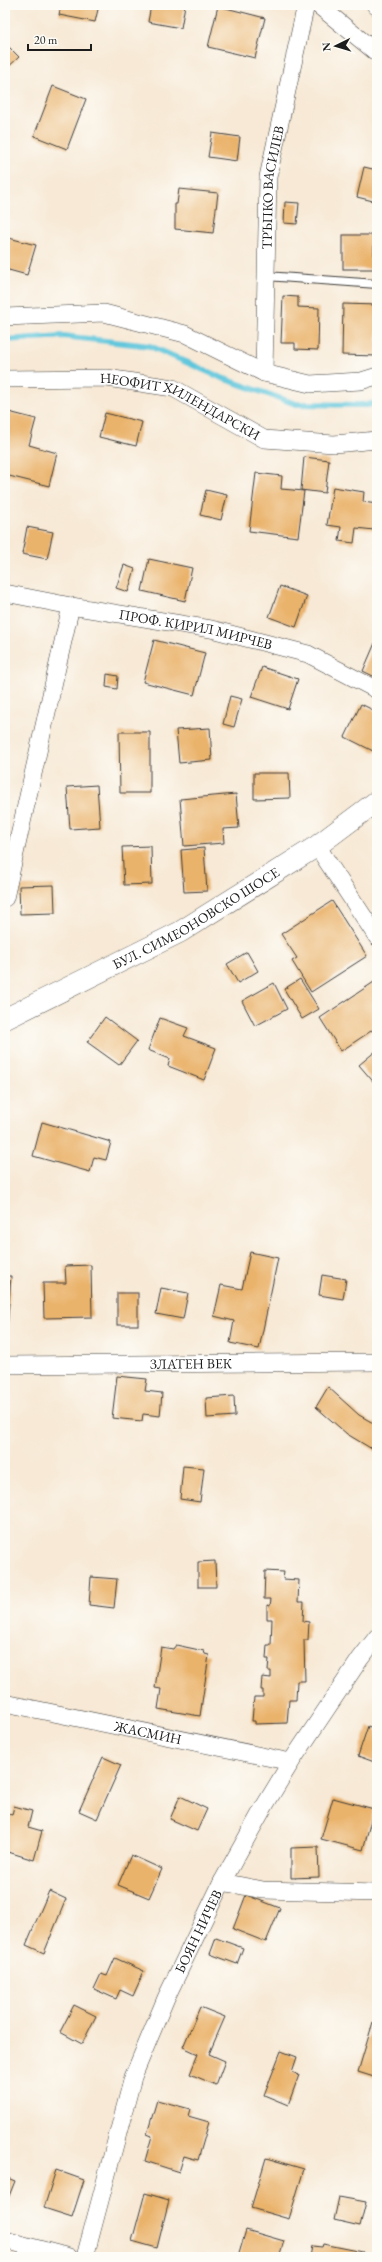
<svg xmlns="http://www.w3.org/2000/svg" width="382" height="2262" viewBox="0 0 382 2262" font-family="'EB Garamond',serif">
  <style>
    .lines { fill: none; stroke-linecap: round; stroke-linejoin: round }
    .stream { stroke: #5ec6db; stroke-width: 6 }
    .building { fill: #eab36c }
    .service-casing { stroke: #3d3b38; stroke-width: 10 }
    .minor-casing { stroke: #3d3b38; stroke-width: 18 }
    .tertiary-casing { stroke: #3d3b38; stroke-width: 22 }
    .service { stroke: #fff; stroke-width: 8 }
    .minor { stroke: #fff; stroke-width: 17 }
    .tertiary { stroke: #fff; stroke-width: 21 }
    .labels { text-anchor: middle; stroke-width: 3; stroke-linejoin: round; paint-order: stroke }
    .street-label { font-size: 14px; fill: #1c1c1c; stroke: #fdfcf7 }
  </style>
  <rect width="100%" height="100%" fill="#fdfcf7"/>
  <filter id="ink" filterUnits="userSpaceOnUse"><feTurbulence type="fractalNoise" baseFrequency=".025" numOctaves="2"/><feDisplacementMap in="SourceGraphic" scale="8" xChannelSelector="R" yChannelSelector="G"/><feConvolveMatrix kernelMatrix="1 2 1 2 8 2 1 2 1" color-interpolation-filters="sRGB"/></filter>
  <filter id="wash" filterUnits="userSpaceOnUse"><feTurbulence type="fractalNoise" baseFrequency=".012" numOctaves="4" result="noise"/><feDisplacementMap in="SourceGraphic" scale="16" xChannelSelector="R" yChannelSelector="G"/><feGaussianBlur stdDeviation="0.9" result="paint"/><feColorMatrix in="noise" values="0 0 0 0 0 0 0 0 0 0 0 0 0 0 0 0 0 1.4 0 .05"/><feComposite in="paint" operator="in"/></filter>
  <g filter="url(#wash)">
    <rect width="100%" height="100%" fill="#f7e9d5"/>
    <g class="lines">
      <polyline class="stream" points="5,340 63,336 150,346 222,378 296,404 367,405 377,403"/>
    </g>
    <g id="blocks">
      <g class="building">
        <polygon points="61,5 99,5 95,22 59,15"/>
        <polygon points="151,5 185,5 181,28 148,22"/>
        <polygon points="218,6 265,18 255,58 208,47"/>
        <polygon points="5,43 19,57 5,70"/>
        <polygon points="53,86 86,99 67,149 34,136"/>
        <polygon points="212,133 240,137 237,161 208,157"/>
        <polygon points="364,167 377,170 377,202 357,197"/>
        <polygon points="179,189 218,193 213,233 175,229 175,204 177,204"/>
        <polygon points="285,202 299,203 297,224 284,223"/>
        <rect x="343" y="235" width="31" height="34"/>
        <polygon points="5,237 36,245 27,275 5,269"/>
        <polygon points="283,296 298,297 298,307 319,308 318,350 295,349 295,343 281,343"/>
        <polygon points="343,304 377,305 377,356 342,355"/>
        <polygon points="5,411 36,419 29,445 57,453 49,486 5,475"/>
        <polygon points="105,413 142,422 136,446 99,437"/>
        <polygon points="304,457 329,460 325,493 301,490"/>
        <polygon points="256,473 282,476 281,489 304,491 298,537 249,531"/>
        <polygon points="333,487 364,492 363,502 377,504 374,530 356,528 354,543 339,541 341,527 327,525"/>
        <polygon points="206,490 227,495 221,520 200,515"/>
        <polygon points="27,527 53,532 47,559 22,554"/>
        <polygon points="149,559 192,568 185,601 142,591"/>
        <polygon points="124,565 135,569 128,592 116,588"/>
        <polygon points="280,586 307,596 296,627 269,617"/>
        <polygon points="154,640 205,653 194,695 143,682"/>
        <polygon points="375,643 377,644 377,678 363,671"/>
        <polygon points="262,667 298,679 288,709 251,697"/>
        <polygon points="107,674 118,676 117,689 106,687"/>
        <polygon points="230,696 242,699 234,727 223,724"/>
        <polygon points="361,704 377,712 377,748 375,752 345,737"/>
        <polygon points="210,728 212,760 179,763 176,730"/>
        <polygon points="119,732 150,732 150,793 120,793"/>
        <polygon points="254,773 289,773 290,798 254,799"/>
        <polygon points="97,785 100,827 70,829 67,787"/>
        <polygon points="236,794 239,828 223,829 224,843 184,846 180,799"/>
        <polygon points="151,846 152,884 124,885 122,847"/>
        <polygon points="204,848 207,891 184,892 181,850"/>
        <polygon points="54,885 55,913 20,914 19,886"/>
        <polygon points="332,901 367,956 311,992 292,961 297,958 281,934"/>
        <polygon points="247,952 258,971 238,983 227,964"/>
        <polygon points="300,979 319,1009 302,1019 284,989"/>
        <polygon points="377,980 377,1027 341,1051 320,1018"/>
        <polygon points="274,983 287,1009 255,1026 242,1001"/>
        <polygon points="105,1017 137,1041 119,1065 87,1042"/>
        <polygon points="160,1018 188,1028 184,1036 216,1048 204,1080 168,1066 170,1059 148,1050"/>
        <polygon points="377,1050 377,1086 359,1065"/>
        <polygon points="42,1122 111,1142 106,1160 94,1157 90,1172 33,1156"/>
        <polygon points="250,1252 278,1258 259,1349 230,1343 234,1321 214,1316 221,1285 242,1289"/>
        <polygon points="91,1265 92,1317 44,1318 43,1283 66,1283 65,1266"/>
        <polygon points="322,1275 346,1279 343,1299 319,1295"/>
        <polygon points="5,1276 11,1276 7,1330 5,1330"/>
        <polygon points="161,1288 188,1293 183,1319 156,1314"/>
        <rect x="117" y="1293" width="21" height="32"/>
        <polygon points="117,1376 147,1379 145,1391 162,1393 160,1416 143,1414 142,1421 112,1418"/>
        <polygon points="328,1387 359,1415 375,1424 377,1421 377,1452 347,1434 316,1407"/>
        <polygon points="234,1396 235,1416 207,1418 206,1398"/>
        <polygon points="183,1466 204,1468 200,1502 180,1499"/>
        <polygon points="215,1561 216,1587 198,1587 198,1562"/>
        <polygon points="265,1571 284,1572 283,1579 299,1580 298,1602 304,1602 303,1621 309,1622 308,1640 304,1640 305,1681 297,1681 296,1700 289,1700 287,1723 255,1724 255,1721 252,1721 254,1697 263,1697 263,1690 261,1690 262,1677 271,1678 271,1671 268,1671 269,1659 266,1659 267,1645 271,1645 272,1619 267,1619 267,1605 270,1606 271,1599 264,1599"/>
        <polygon points="91,1577 117,1579 114,1608 89,1605"/>
        <polygon points="176,1645 204,1651 205,1654 209,1655 200,1716 158,1709 161,1689 155,1688 161,1647 173,1649"/>
        <polygon points="368,1726 377,1730 377,1763 358,1756"/>
        <polygon points="103,1757 121,1765 97,1819 79,1811"/>
        <polygon points="180,1796 207,1809 197,1831 170,1819"/>
        <polygon points="333,1798 374,1809 363,1850 321,1839"/>
        <polygon points="14,1806 32,1811 28,1827 42,1831 34,1860 5,1851 5,1813 12,1815"/>
        <polygon points="318,1847 319,1877 291,1878 291,1848"/>
        <polygon points="131,1855 162,1869 149,1898 118,1885"/>
        <polygon points="49,1891 66,1899 44,1953 26,1945"/>
        <polygon points="246,1895 280,1908 266,1942 233,1929"/>
        <polygon points="216,1938 243,1948 237,1964 210,1954"/>
        <polygon points="115,1958 144,1971 133,1996 120,1990 116,1999 94,1989 101,1974 107,1976"/>
        <polygon points="74,2005 96,2016 82,2044 60,2032"/>
        <polygon points="200,2007 225,2017 209,2054 225,2061 216,2085 190,2074 198,2054 183,2047"/>
        <polygon points="373,2022 377,2023 377,2078 358,2072"/>
        <polygon points="281,2051 297,2057 292,2072 299,2075 288,2105 264,2095"/>
        <polygon points="157,2100 190,2109 188,2116 209,2122 198,2160 184,2156 179,2172 145,2161 152,2136 147,2134"/>
        <polygon points="266,2158 304,2169 289,2219 251,2208"/>
        <polygon points="56,2170 84,2180 72,2217 44,2208"/>
        <polygon points="5,2177 15,2181 5,2206"/>
        <polygon points="145,2193 169,2200 157,2248 132,2241"/>
        <polygon points="339,2197 366,2202 360,2226 334,2220"/>
        <polygon points="246,2230 284,2241 279,2257 238,2257"/>
        <polygon points="323,2244 363,2252 362,2257 310,2257 312,2246 322,2247"/>
      </g>
    </g>
  </g>
  <g filter="url(#ink)">
    <use href="#blocks" fill-opacity="0" stroke="#3d3b38" stroke-width="1"/>
    <g class="lines">
      <defs>
        <polyline id="service" points="266,276 377,284"/>
        <g id="minor">
          <polyline points="318,5 377,53"/>
          <polyline points="375,5 377,7"/>
          <polyline points="5,317 104,313 185,334 264,373 310,384 361,381 377,376"/>
          <path id="s1" d="M264 373 268 177 305 9 303 5"/>
          <path id="s2" d="M5 379 107 378 173 388 264 439 334 444 377 440"/>
          <path id="s3" d="M5 593 71 606 211 629 308 654 377 690"/>
          <polyline points="317,846 377,937"/>
          <polyline points="5,898 71,606"/>
          <path id="s4" d="M5 1365 377 1362"/>
          <path id="s5" d="M5 1703 291 1762"/>
          <polyline points="222,1882 263,1890 377,1893"/>
          <polyline points="5,2240 69,2257"/>
          <path id="s6" d="M85 2257 133 2077 166 1998 222 1882 265 1805 291 1762 360 1659 377 1637"/>
        </g>
        <g id="tertiary">
          <path id="s7" d="M5 1019 180 932 317 846 377 801"/>
        </g>
      </defs>
      <use href="#service" class="service-casing"/>
      <use href="#minor" class="minor-casing"/>
      <use href="#tertiary" class="tertiary-casing"/>
      <use href="#service" class="service"/>
      <use href="#minor" class="minor"/>
      <use href="#tertiary" class="tertiary"/>
    </g>
  </g>
  <g class="labels">
    <g class="street-label">
      <text dy="5" stroke="none"><textPath href="#s1" startOffset="186">ТРЪПКО ВАСИЛЕВ</textPath></text>
      <text dy="5" stroke="none"><textPath href="#s2" startOffset="181">НЕОФИТ ХИЛЕНДАРСКИ</textPath></text>
      <text dy="5" stroke="none"><textPath href="#s3" startOffset="194">ПРОФ. КИРИЛ МИРЧЕВ</textPath></text>
      <text dy="5" stroke="none"><textPath href="#s7" startOffset="216">БУЛ. СИМЕОНОВСКО ШОСЕ</textPath></text>
      <text dy="5" stroke="none"><textPath href="#s4" startOffset="186">ЗЛАТЕН ВЕК</textPath></text>
      <text dy="5" stroke="none"><textPath href="#s5" startOffset="146">ЖАСМИН</textPath></text>
      <text dy="5" stroke="none"><textPath href="#s6" startOffset="346">БОЯН НИЧЕВ</textPath></text>
    </g>
  </g>
  <rect width="382" height="2262" fill="none" stroke="#fdfcf7" stroke-width="20"/>
  <g transform="translate(336 46) rotate(265)" stroke="#fdfcf7" stroke-width="3" paint-order="stroke">
  <path d="M0-3L7 15L0 10L-7 15Z" fill="#1c1c1c"/>
  <text y="-6" font-size="11" font-weight="bold" text-anchor="middle" fill="#1c1c1c">N</text>
  </g>
  <path d="M28 44v6h63v-6" fill="none" stroke="#1c1c1c" stroke-width="2"/>
  <text x="34" y="44" font-size="12" fill="#1c1c1c" stroke="#fdfcf7" stroke-width="3" paint-order="stroke">20 m</text>
</svg>
